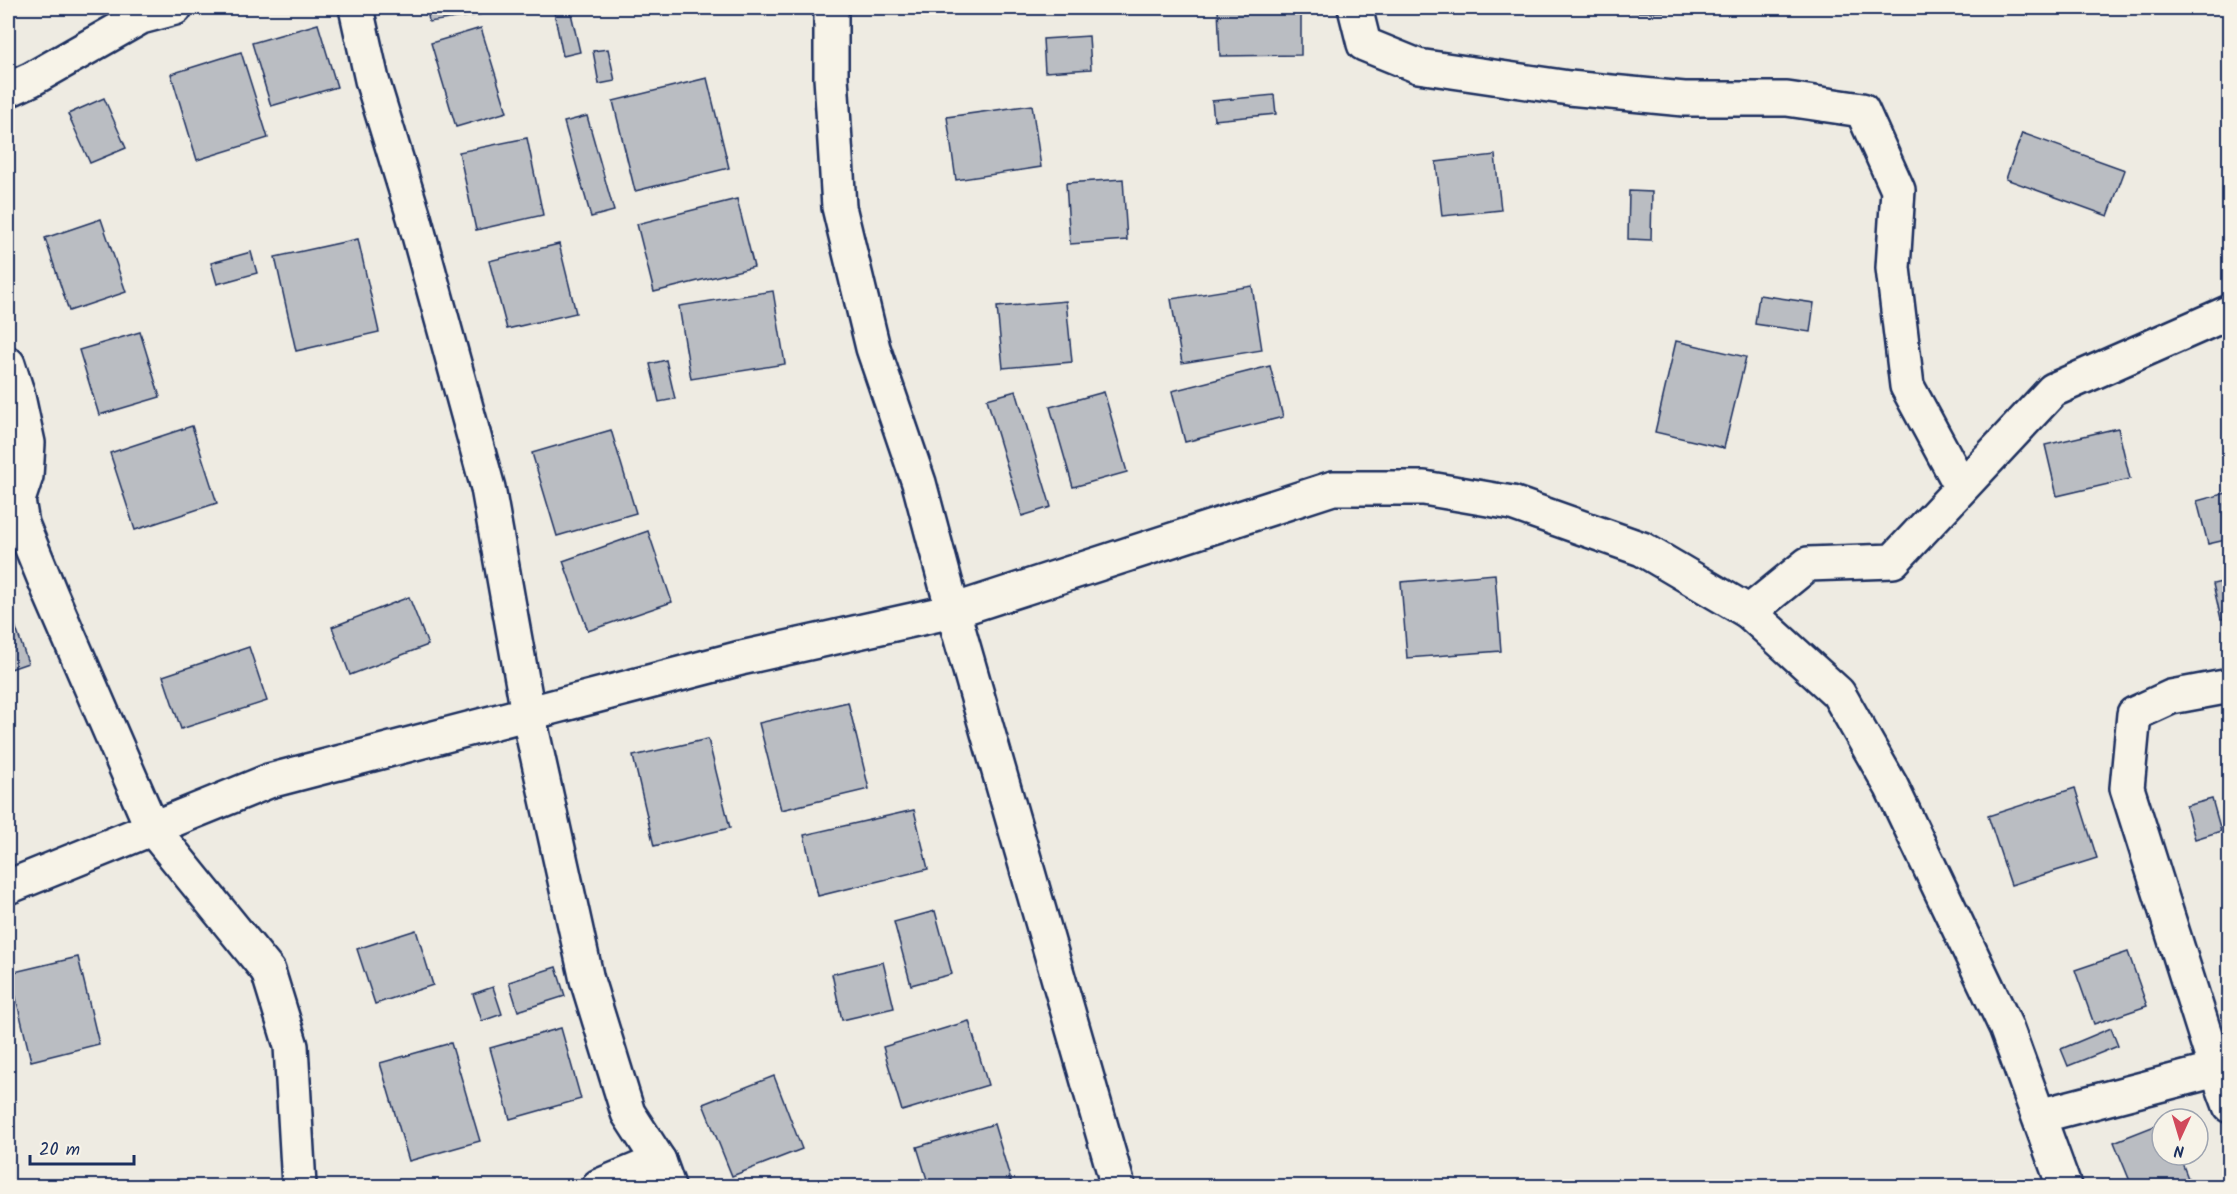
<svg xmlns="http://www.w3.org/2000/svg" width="2237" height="1194" viewBox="0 0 2237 1194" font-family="Kalam,sans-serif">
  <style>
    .building { fill: #babdc2; stroke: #1b2f5e; stroke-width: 1.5 }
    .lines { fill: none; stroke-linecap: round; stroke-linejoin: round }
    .minor-casing { stroke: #1b2f5e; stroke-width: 38 }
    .minor { stroke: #f7f3e8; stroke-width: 33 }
  </style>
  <rect width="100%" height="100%" fill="#eeebe2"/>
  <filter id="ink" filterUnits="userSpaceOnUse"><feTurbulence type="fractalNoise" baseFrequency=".0167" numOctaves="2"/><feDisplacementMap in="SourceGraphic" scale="12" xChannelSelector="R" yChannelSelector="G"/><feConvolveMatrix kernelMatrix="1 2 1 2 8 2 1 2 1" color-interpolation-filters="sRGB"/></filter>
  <g filter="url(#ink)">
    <g class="building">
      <polygon points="427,8 511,8 512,10 429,22"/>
      <polygon points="1218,8 1301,8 1301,55 1220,56"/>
      <rect x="1605" y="8" width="63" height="4"/>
      <polygon points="570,9 580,52 563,56 554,12"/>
      <polygon points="318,24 337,87 271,106 252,43"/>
      <polygon points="481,28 507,112 456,127 431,43"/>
      <polygon points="1089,36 1091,69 1045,72 1043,39"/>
      <polygon points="608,49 615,81 599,84 593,51"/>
      <polygon points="241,52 268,138 197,160 171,74"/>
      <polygon points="707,78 729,168 635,191 613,101"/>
      <polygon points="1274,95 1276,114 1214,120 1212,101"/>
      <polygon points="104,98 126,148 90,163 68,114"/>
      <polygon points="1032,105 1041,167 956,180 947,117"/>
      <polygon points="587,116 614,211 591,217 564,122"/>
      <polygon points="2022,133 2125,170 2108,216 2006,179"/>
      <polygon points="527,138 543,215 476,230 459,152"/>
      <polygon points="1495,155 1501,210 1442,216 1436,162"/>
      <polygon points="1123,179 1127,240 1070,244 1066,183"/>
      <polygon points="1629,191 1652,192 1651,240 1628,239"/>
      <polygon points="737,199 754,267 654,292 637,224"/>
      <polygon points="101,219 126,292 69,311 45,238"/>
      <polygon points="358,239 379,332 296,351 275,257"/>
      <polygon points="559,244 576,313 507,329 489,261"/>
      <polygon points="251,252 257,273 217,284 211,263"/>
      <polygon points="1252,286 1262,350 1182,363 1171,299"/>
      <polygon points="773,291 785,364 691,379 679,306"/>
      <polygon points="1759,295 1814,303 1810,332 1755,324"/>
      <polygon points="1066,301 1072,362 1003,368 997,307"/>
      <polygon points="140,332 160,397 99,415 79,350"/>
      <polygon points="1676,341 1746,357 1724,448 1655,432"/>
      <polygon points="666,360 675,399 659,402 650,364"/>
      <polygon points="1270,366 1283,417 1185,442 1172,391"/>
      <polygon points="1016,391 1051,507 1022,516 987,399"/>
      <polygon points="1104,392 1127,472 1073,487 1050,407"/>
      <polygon points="192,426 217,503 135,530 110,453"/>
      <polygon points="2118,428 2130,479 2057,496 2045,445"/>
      <polygon points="611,430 636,513 557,536 532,453"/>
      <polygon points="2230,492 2230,539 2208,544 2197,501"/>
      <polygon points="648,531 672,602 588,631 563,561"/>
      <polygon points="1495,574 1501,651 1407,658 1401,582"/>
      <polygon points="2230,580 2230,617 2221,619 2213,584"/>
      <polygon points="409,597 428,645 350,675 332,627"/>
      <polygon points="8,605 28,663 8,670"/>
      <polygon points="249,647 267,701 181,729 163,676"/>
      <polygon points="848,702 869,789 781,810 759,723"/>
      <polygon points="708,739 730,828 654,846 633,756"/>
      <polygon points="2075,788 2097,858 2011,885 1988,816"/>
      <polygon points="2212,799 2221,831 2195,839 2186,806"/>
      <polygon points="914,810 928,869 818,896 804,835"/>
      <polygon points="935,911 952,974 911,985 894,922"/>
      <polygon points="416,930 433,985 375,1004 357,949"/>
      <polygon points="2128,952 2147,1006 2094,1024 2075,970"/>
      <polygon points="78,957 99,1044 31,1061 10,973"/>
      <polygon points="883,962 894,1008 842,1020 832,974"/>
      <polygon points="556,967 565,996 518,1011 509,982"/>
      <polygon points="493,987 502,1014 482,1021 473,994"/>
      <polygon points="969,1021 988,1085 902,1111 883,1047"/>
      <polygon points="561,1028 581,1099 510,1119 490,1048"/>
      <polygon points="2111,1028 2118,1046 2068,1066 2061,1049"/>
      <polygon points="451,1043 480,1141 409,1161 380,1063"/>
      <polygon points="774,1076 802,1149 732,1176 703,1104"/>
      <polygon points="2162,1123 2162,1155 2179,1155 2191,1186 2132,1186 2114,1142"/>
      <polygon points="994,1124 1011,1181 991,1186 929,1186 917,1147"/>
    </g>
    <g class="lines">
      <defs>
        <g id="minor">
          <polyline points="356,8 372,80 414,217 488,488 528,713 587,980 628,1113 659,1161 668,1186"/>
          <polyline points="831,8 831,77 839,207 873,348 919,483 953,611 1118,1186"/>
          <polyline points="1355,8 1364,44 1418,66 1569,88 1684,99 1787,99 1862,110 1898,190 1893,268 1907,386 1961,486"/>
          <polyline points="8,90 32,79 141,17 175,8"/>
          <polyline points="8,364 17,392 28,443 26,476 18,500 22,524 51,595 152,828 268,971 291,1046 299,1186"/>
          <polyline points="1749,612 1808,564 1893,561 2053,390 2230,312"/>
          <polyline points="2230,686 2171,697 2134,714 2127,788 2213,1060 2230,1106"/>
          <polyline points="8,887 269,781 741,658 953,611 1333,488 1424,488 1512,503 1642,549 1749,612 1838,693 1891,786 2006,1027 2064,1186"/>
          <polyline points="2039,1116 2216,1070"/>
          <polyline points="599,1186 659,1161"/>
        </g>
      </defs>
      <use href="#minor" class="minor-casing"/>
      <use href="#minor" class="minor"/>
    </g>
  </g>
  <rect width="2237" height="1194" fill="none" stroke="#f7f3e8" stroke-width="30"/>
  <rect x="15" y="15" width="2207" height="1164" fill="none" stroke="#1b2f5e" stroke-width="2" filter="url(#ink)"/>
  <g transform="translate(2180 1137) rotate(184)"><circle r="28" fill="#f7f3e8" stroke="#9fa5b1" stroke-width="1.5"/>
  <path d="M0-4.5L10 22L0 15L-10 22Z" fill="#d1495b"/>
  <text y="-9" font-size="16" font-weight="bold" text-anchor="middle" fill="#1b2f5e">N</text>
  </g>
  <path d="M30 1155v9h104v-9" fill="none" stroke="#1b2f5e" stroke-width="3"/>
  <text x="39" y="1155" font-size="18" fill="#1b2f5e" stroke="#f7f3e8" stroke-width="4.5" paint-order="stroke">20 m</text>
</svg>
